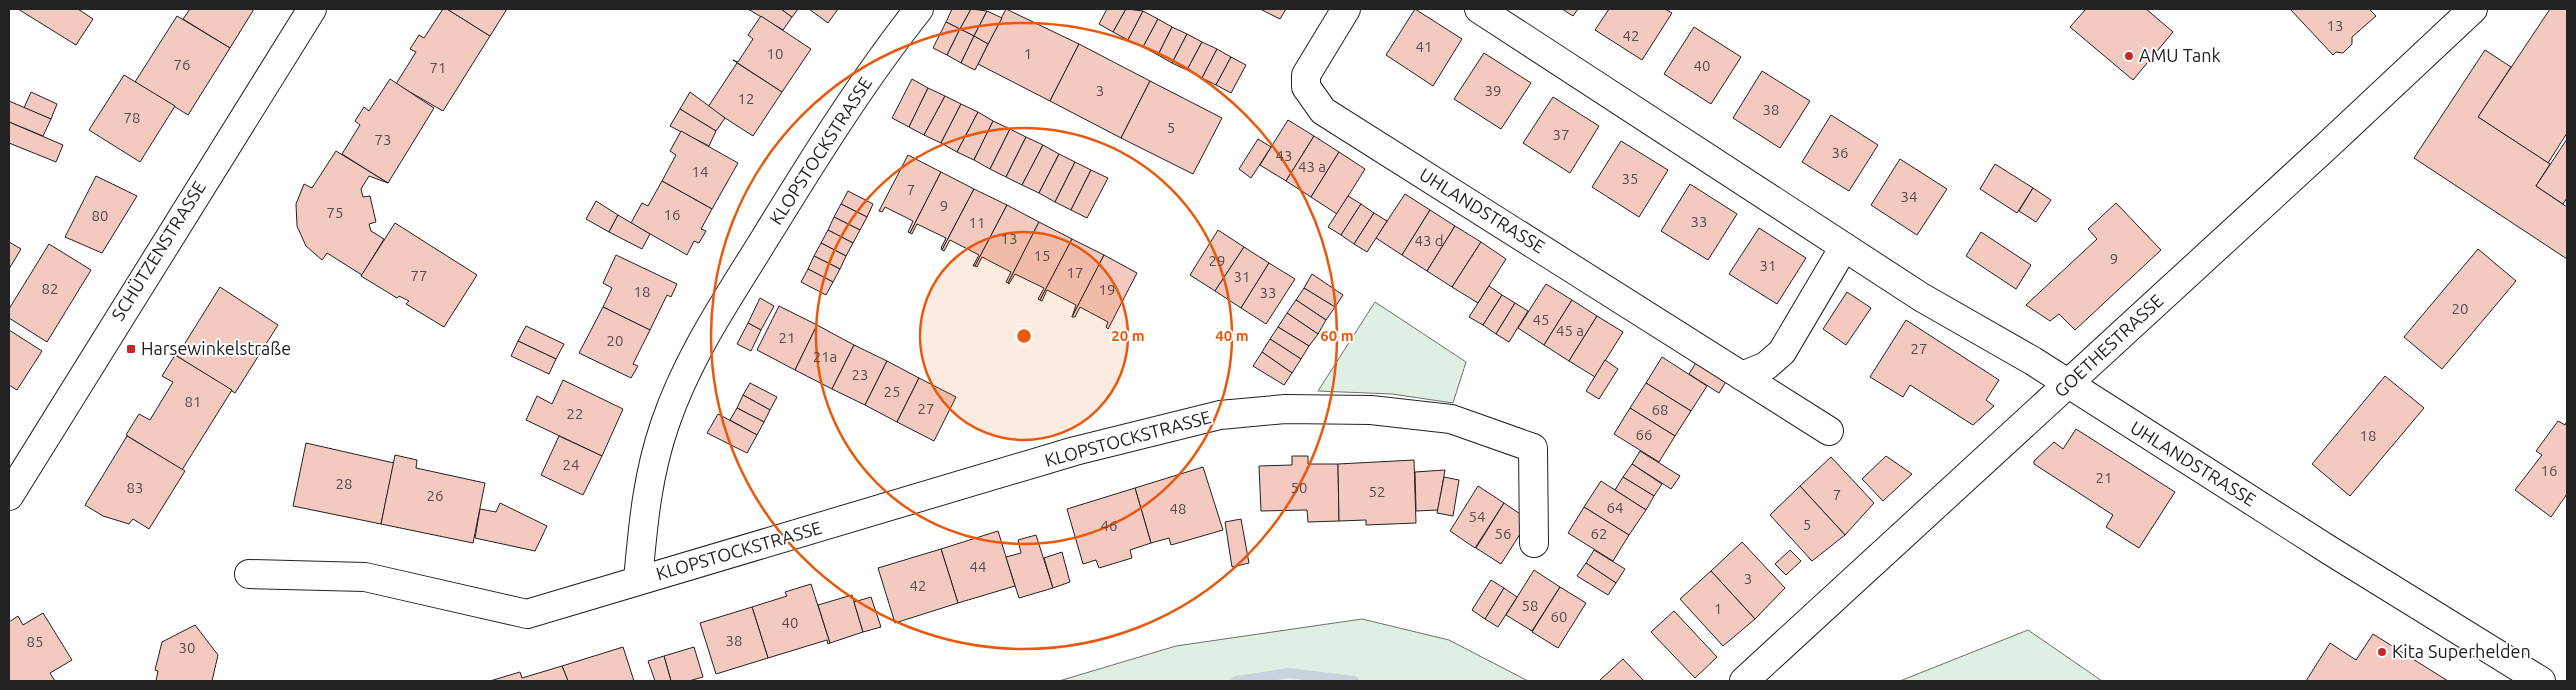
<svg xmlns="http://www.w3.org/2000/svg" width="2576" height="690" viewBox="0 0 2576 690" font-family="Ubuntu,sans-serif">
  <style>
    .green { fill: #e0efe3; stroke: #6f6f6f }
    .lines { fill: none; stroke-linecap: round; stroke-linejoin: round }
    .stream { stroke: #c7d3dd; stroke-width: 10 }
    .building { fill: #f3c9c0; stroke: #222 }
    .minor-casing { stroke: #222; stroke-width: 30 }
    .major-casing { stroke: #222; stroke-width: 30 }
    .minor { stroke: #fff; stroke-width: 28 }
    .major { stroke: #fff; stroke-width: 28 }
    .ring { fill: none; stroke: #e8590c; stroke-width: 2.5 }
    .poi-dot { fill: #c62828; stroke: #fff; stroke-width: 2 }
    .labels { text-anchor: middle; stroke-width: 4; stroke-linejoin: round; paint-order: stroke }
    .number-label { font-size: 15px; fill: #564c4a }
    .poi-label { font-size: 18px; fill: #222; stroke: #fff; text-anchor: start }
    .street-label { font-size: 18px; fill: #222; stroke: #fff }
    .centre { fill: #e8590c; stroke: #fff; stroke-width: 2.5 }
    .ring-label { font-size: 15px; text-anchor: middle; font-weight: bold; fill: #e8590c; stroke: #fff; stroke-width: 4; stroke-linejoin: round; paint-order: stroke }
  </style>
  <rect width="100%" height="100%" fill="#fff"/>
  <g class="green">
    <polygon points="1375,302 1466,362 1453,403 1392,394 1318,391"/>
    <polygon points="1362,619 1449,640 1528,681 1059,681 1176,646"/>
    <polygon points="2028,630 2102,681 1900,681"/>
  </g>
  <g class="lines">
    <polyline class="stream" points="1236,681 1289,673 1354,681"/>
  </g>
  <g class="building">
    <polygon points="18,9 78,9 93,19 76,45"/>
    <polygon points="190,9 254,9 230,48 183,19"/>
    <polygon points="443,9 447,9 490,36 443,111 396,84 416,52 410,49 419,35 424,38"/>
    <polygon points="447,9 507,9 490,36"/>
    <polygon points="748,9 781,9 792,17 783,30"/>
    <polygon points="781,9 798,9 792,17"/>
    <polygon points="809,9 838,9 828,23"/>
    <polygon points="952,9 971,9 960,29 946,22"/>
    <polygon points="971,9 987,11 974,36 960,29"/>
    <polygon points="1006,9 1079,44 1050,101 978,64"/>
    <polygon points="1107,9 1126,9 1113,32 1099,24"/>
    <polygon points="1126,9 1143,11 1128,40 1113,32"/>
    <polygon points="1260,9 1286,9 1280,19"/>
    <polygon points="1415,9 1462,39 1433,86 1386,55"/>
    <polygon points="1562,9 1578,9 1573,16"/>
    <polygon points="1609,9 1665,9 1672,13 1642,60 1595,30"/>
    <polygon points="2086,9 2146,9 2173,32 2133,80 2070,27"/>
    <polygon points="2290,9 2369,9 2376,16 2352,37 2352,44 2343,53 2336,52 2333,55"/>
    <polygon points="2550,9 2567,9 2567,133 2548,163 2478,117"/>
    <polygon points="987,11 1002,18 988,44 974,36"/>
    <polygon points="1143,11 1158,19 1143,47 1128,40"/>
    <polygon points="177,16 230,48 188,115 135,82"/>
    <polygon points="761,16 811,49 782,92 733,60 738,62 753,39 748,35"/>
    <polygon points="1158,19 1172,27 1158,55 1143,47"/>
    <polygon points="946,22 960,29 947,55 933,48"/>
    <polygon points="1172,27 1187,34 1172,63 1158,55"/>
    <polygon points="1694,27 1741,57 1711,104 1664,74"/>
    <polygon points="960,29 974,36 961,63 947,55"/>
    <polygon points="1187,34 1202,42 1187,70 1172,63"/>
    <polygon points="974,36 988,44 975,70 961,63"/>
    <polygon points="1202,42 1217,49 1202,78 1187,70"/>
    <polygon points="1079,44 1150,81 1121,138 1050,101"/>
    <polygon points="1217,49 1231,57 1216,85 1202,78"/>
    <polygon points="2485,50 2511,67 2478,117 2550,164 2536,186 2567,207 2567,259 2414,158"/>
    <polygon points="1484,53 1531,83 1501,129 1454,99"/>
    <polygon points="1231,57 1246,65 1231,93 1216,85"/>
    <polygon points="737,63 782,92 753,136 708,107"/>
    <polygon points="1762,71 1810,101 1780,148 1733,118"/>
    <polygon points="124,75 175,106 140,162 89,130"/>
    <polygon points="390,79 434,108 388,183 342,154 360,125 355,121 364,107 369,111"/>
    <polygon points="912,79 928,88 909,127 892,118"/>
    <polygon points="1150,81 1222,118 1193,174 1121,138"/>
    <polygon points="928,88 945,96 924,135 909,127"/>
    <polygon points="31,92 57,104 51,119 24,108"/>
    <polygon points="690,92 725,118 716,131 680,109"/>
    <polygon points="945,96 961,104 941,143 924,135"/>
    <polygon points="1553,97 1599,126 1570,173 1523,143"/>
    <polygon points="9,101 51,119 43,136 9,122"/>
    <polygon points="961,104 978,112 957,152 941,143"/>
    <polygon points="680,109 716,131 709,146 670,126"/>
    <polygon points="978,112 993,121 974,160 957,152"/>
    <polygon points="1831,115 1878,145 1849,191 1802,162"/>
    <polygon points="1288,120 1314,136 1286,181 1260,165"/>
    <polygon points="993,121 1010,129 990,169 974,160"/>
    <polygon points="9,122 63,145 56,162 9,143"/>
    <polygon points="1010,129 1026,137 1006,177 990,169"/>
    <polygon points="681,131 738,163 712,209 662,181 676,155 670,151"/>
    <polygon points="1314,136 1339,152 1311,197 1286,181"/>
    <polygon points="1026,137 1043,145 1022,185 1006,177"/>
    <polygon points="1258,139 1271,147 1251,178 1239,169"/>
    <polygon points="2567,139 2567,198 2563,204 2536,186"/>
    <polygon points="1621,141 1668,170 1639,217 1592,187"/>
    <polygon points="1043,145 1059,154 1039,193 1022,185"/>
    <polygon points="336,151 388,183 369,176 361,189 363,197 370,196 376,222 369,224 371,231 384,239 362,275 327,253 322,260 306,246 297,226 296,204 304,184 312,188"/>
    <polygon points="1339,152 1365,169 1337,214 1311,197"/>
    <polygon points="1059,154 1075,162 1055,202 1039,193"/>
    <polygon points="908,155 941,172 910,233 908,232 913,221 885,207 882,212 879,211"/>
    <polygon points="1900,159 1947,189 1917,235 1871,205"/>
    <polygon points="1075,162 1091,170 1071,210 1055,202"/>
    <polygon points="1995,164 2033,188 2017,213 1980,189"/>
    <polygon points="1091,170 1108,178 1087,218 1071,210"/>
    <polygon points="941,172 974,189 942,250 941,248 946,238 917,224 912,234 910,233"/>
    <polygon points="96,176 137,196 102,253 65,237"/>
    <polygon points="662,181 712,209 701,229 706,231 699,243 694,241 687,255 631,223 642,203 648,206"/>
    <polygon points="1690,184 1737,214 1708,260 1661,231"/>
    <polygon points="2033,188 2051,200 2036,222 2019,211"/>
    <polygon points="974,189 1007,205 975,266 973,266 979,255 950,240 944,251 942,250"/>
    <polygon points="848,191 873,204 867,217 841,204"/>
    <polygon points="1405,194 1430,210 1402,255 1376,238"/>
    <polygon points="1348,196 1361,204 1341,235 1328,227"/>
    <polygon points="596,201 618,215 609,232 586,219"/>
    <polygon points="2116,203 2161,250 2075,330 2059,314 2050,321 2026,305 2097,239 2088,229"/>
    <polygon points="841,204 867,217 860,230 834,217"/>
    <polygon points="1361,204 1374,213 1354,244 1341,235"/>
    <polygon points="1007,205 1039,222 1008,283 1006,282 1011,272 982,257 977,267 975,266"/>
    <polygon points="1430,210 1455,226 1427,271 1402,255"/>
    <polygon points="1374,213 1387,221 1367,252 1354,244"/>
    <polygon points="618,215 650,234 642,249 609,232"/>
    <polygon points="834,217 860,230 853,243 828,230"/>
    <polygon points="1039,222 1072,239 1040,300 1038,299 1044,288 1015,274 1009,284 1008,283"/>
    <polygon points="395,223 477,275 444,327 406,304 409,301 399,296 397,298 361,276"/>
    <polygon points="1455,226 1481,242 1452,287 1427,271"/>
    <polygon points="1759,228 1806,258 1777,304 1729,274"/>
    <polygon points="828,230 853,243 846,256 821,243"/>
    <polygon points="1218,230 1244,247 1215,291 1190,275"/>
    <polygon points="1981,232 2031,265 2016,289 1966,256"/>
    <polygon points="1072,239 1104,255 1072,317 1076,305 1047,290 1042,301 1040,300"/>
    <polygon points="9,242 21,249 9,269"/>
    <polygon points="1481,242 1506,259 1478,303 1452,287"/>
    <polygon points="821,243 846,256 840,269 814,256"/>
    <polygon points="49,244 91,270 47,342 9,318 9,309"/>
    <polygon points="1244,247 1269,263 1241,308 1215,291"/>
    <polygon points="2478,249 2516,281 2442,369 2404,337"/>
    <polygon points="616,255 677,284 671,297 667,295 650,330 603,307 612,288 603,283"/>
    <polygon points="1104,255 1137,273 1108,329 1106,327 1108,322 1080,307 1075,317 1072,317"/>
    <polygon points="814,256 840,269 833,282 808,269"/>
    <polygon points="1269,263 1295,279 1266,324 1241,308"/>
    <polygon points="808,269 833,282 826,295 801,282"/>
    <polygon points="1312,274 1343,295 1335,307 1304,288"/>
    <polygon points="1546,284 1572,300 1544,345 1518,328"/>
    <polygon points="1489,286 1502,295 1483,325 1469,317"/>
    <polygon points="220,287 278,325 235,393 177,356"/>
    <polygon points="1304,288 1335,307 1326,320 1296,300"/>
    <polygon points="1847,292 1871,308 1846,345 1823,329"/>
    <polygon points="1502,295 1515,303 1496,334 1483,325"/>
    <polygon points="760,298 774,306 761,330 748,323"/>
    <polygon points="1296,300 1326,320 1318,334 1287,313"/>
    <polygon points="1572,300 1597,316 1569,361 1544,345"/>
    <polygon points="1515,303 1528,311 1509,342 1496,334"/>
    <polygon points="779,306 817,325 795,370 757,350"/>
    <polygon points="603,307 650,330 633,364 638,366 631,378 579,353"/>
    <polygon points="1287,313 1318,334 1309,346 1278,327"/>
    <polygon points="1597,316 1623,332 1595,377 1569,361"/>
    <polygon points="1906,320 1999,380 1986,400 1994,406 1973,425 1910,385 1903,397 1870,377"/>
    <polygon points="748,323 761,330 751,351 737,344"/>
    <polygon points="817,325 854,345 832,389 795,370"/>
    <polygon points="526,326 564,344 556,359 518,341"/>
    <polygon points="1278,327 1309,346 1301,359 1270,339"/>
    <polygon points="9,330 42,351 17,390 9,385"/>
    <polygon points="1270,339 1301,359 1292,373 1262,352"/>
    <polygon points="518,341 556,359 549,374 511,356"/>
    <polygon points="854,345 887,361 865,405 832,389"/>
    <polygon points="1262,352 1292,373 1284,385 1253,366"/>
    <polygon points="175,355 232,390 182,470 126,435 139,414 150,420 173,382 162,376"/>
    <polygon points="1662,357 1707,386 1691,411 1646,383"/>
    <polygon points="1605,360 1618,369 1599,399 1586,391"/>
    <polygon points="887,361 919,378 897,422 865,405"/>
    <polygon points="1697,361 1727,380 1719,393 1689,374"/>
    <polygon points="2385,376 2424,408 2350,496 2312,464"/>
    <polygon points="919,378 956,397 934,441 897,422"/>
    <polygon points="563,380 623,409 602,456 526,420 537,396 552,404"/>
    <polygon points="750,383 777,397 770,410 743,395"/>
    <polygon points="1646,383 1691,411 1675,436 1630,408"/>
    <polygon points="743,395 770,410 764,422 737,408"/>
    <polygon points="737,408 764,422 757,435 730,420"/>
    <polygon points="1630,408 1675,436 1659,462 1614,434"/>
    <polygon points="718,414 757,435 747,453 707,433"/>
    <polygon points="2558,421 2565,425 2567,421 2567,494 2551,517 2515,490 2542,455 2536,451"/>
    <polygon points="2076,429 2175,492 2139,548 2106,527 2113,515 2034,464 2034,461 2054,442 2063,449"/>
    <polygon points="127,436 185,471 149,529 133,519 129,524 103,516 85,505"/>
    <polygon points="559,436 602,456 583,495 541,475"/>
    <polygon points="306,443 394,463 381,524 293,506"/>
    <polygon points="1640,451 1680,476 1671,489 1632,464"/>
    <polygon points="395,455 417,460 416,468 485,483 473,543 381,524"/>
    <polygon points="1292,456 1308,456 1308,464 1338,464 1339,521 1308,522 1307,510 1261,511 1259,466 1292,465"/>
    <polygon points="1886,456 1912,474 1883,501 1862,479"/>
    <polygon points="1831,457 1874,503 1845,535 1800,486"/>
    <polygon points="1414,460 1416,523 1366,525 1366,520 1339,521 1338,464"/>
    <polygon points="1632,464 1662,484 1654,496 1623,477"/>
    <polygon points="1203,467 1223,530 1171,545 1169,538 1151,543 1135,488"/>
    <polygon points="1445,470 1438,510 1416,511 1415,472"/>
    <polygon points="1444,477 1459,480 1453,516 1437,513"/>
    <polygon points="1623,477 1654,496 1646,510 1615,490"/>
    <polygon points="1601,481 1646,510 1629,535 1584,507"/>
    <polygon points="1478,486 1504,503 1475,548 1450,531"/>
    <polygon points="1800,486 1845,535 1812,561 1770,515"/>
    <polygon points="1135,488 1151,543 1130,550 1132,558 1099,568 1096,560 1083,564 1067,509"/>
    <polygon points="500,503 547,526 535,551 475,538 480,509 496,512"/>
    <polygon points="1504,503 1529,520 1501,564 1476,548"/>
    <polygon points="1584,507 1629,535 1613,561 1568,533"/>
    <polygon points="1241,519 1249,563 1232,567 1225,522"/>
    <polygon points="998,531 1015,586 958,603 941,549"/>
    <polygon points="1036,535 1053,588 1019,598 1006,557 1021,553 1018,540"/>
    <polygon points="1742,542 1785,588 1755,619 1711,571"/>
    <polygon points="941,549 958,603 895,623 878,568"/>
    <polygon points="1594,550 1625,569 1616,583 1586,563"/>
    <polygon points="1790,550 1801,561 1786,575 1775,564"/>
    <polygon points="1062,552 1070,582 1053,588 1044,558"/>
    <polygon points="1586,563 1616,583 1608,595 1577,576"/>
    <polygon points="1534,570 1560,587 1532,631 1506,615"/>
    <polygon points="1711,571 1755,619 1723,646 1680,599"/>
    <polygon points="1491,580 1504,588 1485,619 1472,610"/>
    <polygon points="811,584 830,643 828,644 827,640 768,658 752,607 787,596 785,592"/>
    <polygon points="1560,587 1586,603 1558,648 1532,632"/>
    <polygon points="1504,588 1517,597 1498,627 1485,619"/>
    <polygon points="852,595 863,632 830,643 818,605"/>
    <polygon points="871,597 881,627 863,632 854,602"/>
    <polygon points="752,607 768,658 716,674 700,623"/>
    <polygon points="1674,611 1717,657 1695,678 1651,632"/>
    <polygon points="43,613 72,660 50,673 55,681 9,681 9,622 18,616 23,625"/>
    <polygon points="195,625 218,655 212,681 156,681 158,671 155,670 162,642"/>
    <polygon points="2373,634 2448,681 2306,681 2330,643 2356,660"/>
    <polygon points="623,647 634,681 568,681 562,666"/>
    <polygon points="694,647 703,677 689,681 671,681 664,656"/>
    <polygon points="664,656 671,681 655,681 648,661"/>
    <polygon points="1623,659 1644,681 1601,681 1600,680"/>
    <polygon points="562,666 568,681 490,681 520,672 522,678"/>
  </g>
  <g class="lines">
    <defs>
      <g id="minor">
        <polyline points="1346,9 1306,75 1306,87 1323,111 1829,431"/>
        <polyline points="1479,9 1921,297 2033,361 2329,550 2541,681"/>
        <polyline points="1742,376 1766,366 1782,352 1844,247"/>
        <polyline points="249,574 365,577 527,614 1075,451 1220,415 1285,409 1371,410 1451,419 1533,448 1534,543"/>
        <path d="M638 580C643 526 647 476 665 424 688 356 728 298 765 238 813 160 862 81 919 9"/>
        <polyline points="1744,681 2329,144 2473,9"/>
      </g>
      <polyline id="major" points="9,496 312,9"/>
    </defs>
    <use href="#minor" class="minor-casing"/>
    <use href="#major" class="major-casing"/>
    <use href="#minor" class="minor"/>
    <use href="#major" class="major"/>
  </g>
  <circle cx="1024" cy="336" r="104" fill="#e8590c" fill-opacity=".12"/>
  <g class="ring">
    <circle cx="1024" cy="336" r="104"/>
    <circle cx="1024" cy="336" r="208"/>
    <circle cx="1024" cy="336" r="313"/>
  </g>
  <g class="poi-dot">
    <circle cx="2129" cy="56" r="5"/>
    <rect x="126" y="344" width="10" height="10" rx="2.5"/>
    <circle cx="2382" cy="652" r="5"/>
  </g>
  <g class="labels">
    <g class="number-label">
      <text x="2335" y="31">13</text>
      <text x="1631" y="41">42</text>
      <text x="1424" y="52">41</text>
      <text x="775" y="59">10</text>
      <text x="1028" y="59">1</text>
      <text x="182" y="70">76</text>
      <text x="1702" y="71">40</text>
      <text x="438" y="73">71</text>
      <text x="1100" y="96">3</text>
      <text x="1493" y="96">39</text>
      <text x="746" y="104">12</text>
      <text x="1771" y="115">38</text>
      <text x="132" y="123">78</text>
      <text x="1171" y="133">5</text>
      <text x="1561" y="140">37</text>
      <text x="383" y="145">73</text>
      <text x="1840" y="158">36</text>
      <text x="1284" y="161">43</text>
      <text x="1312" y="172">43 a</text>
      <text x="700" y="177">14</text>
      <text x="1630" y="184">35</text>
      <text x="911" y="195">7</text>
      <text x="1909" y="202">34</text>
      <text x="944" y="211">9</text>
      <text x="335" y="218">75</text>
      <text x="672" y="220">16</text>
      <text x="100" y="221">80</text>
      <text x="1699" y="227">33</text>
      <text x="977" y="228">11</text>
      <text x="1009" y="244">13</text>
      <text x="1429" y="246">43 d</text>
      <text x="1042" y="261">15</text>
      <text x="2114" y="264">9</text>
      <text x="1217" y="266">29</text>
      <text x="1768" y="271">31</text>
      <text x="1075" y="278">17</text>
      <text x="419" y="281">77</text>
      <text x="1242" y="282">31</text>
      <text x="50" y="294">82</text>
      <text x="1107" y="295">19</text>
      <text x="642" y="297">18</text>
      <text x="1268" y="298">33</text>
      <text x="2460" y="314">20</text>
      <text x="1541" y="325">45</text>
      <text x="1570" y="336">45 a</text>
      <text x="787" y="343">21</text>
      <text x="615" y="346">20</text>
      <text x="1919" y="354">27</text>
      <text x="825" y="362">21a</text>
      <text x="860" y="380">23</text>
      <text x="892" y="397">25</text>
      <text x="193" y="407">81</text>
      <text x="926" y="414">27</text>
      <text x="1660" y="415">68</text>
      <text x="575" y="419">22</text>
      <text x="1644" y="440">66</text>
      <text x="2368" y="441">18</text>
      <text x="571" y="470">24</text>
      <text x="2549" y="476">16</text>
      <text x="2104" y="483">21</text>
      <text x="344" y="489">28</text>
      <text x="135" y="493">83</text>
      <text x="1299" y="493">50</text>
      <text x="1377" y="497">52</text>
      <text x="1837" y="500">7</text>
      <text x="435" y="501">26</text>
      <text x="1615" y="513">64</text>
      <text x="1178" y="514">48</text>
      <text x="1477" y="522">54</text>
      <text x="1807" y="530">5</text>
      <text x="1109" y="531">46</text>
      <text x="1503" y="539">56</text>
      <text x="1599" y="539">62</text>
      <text x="978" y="572">44</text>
      <text x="1748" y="584">3</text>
      <text x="918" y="591">42</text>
      <text x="1530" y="611">58</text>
      <text x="1718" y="614">1</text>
      <text x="1559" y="622">60</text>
      <text x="790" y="628">40</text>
      <text x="734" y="646">38</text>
      <text x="35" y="647">85</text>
      <text x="187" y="653">30</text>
    </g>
    <g class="poi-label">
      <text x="2139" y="62">AMU Tank</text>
      <text x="141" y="355">Harsewinkelstraße</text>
      <text x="2392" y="658">Kita Superhelden</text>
    </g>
    <g class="street-label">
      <text transform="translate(821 151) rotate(-57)" y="6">KLOPSTOCKSTRASSE</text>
      <text transform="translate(1482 211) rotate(32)" y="6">UHLANDSTRASSE</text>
      <text transform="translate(159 251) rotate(-58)" y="6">SCHÜTZENSTRASSE</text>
      <text transform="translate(2109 346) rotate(-43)" y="6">GOETHESTRASSE</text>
      <text transform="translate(1128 439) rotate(-15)" y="6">KLOPSTOCKSTRASSE</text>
      <text transform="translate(2193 464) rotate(32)" y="6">UHLANDSTRASSE</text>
      <text transform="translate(739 551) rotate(-16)" y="6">KLOPSTOCKSTRASSE</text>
    </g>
  </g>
  <circle cx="1024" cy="336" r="8" class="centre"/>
  <g class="ring-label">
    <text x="1128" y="341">20 m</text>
    <text x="1232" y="341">40 m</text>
    <text x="1337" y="341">60 m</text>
  </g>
  <rect width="2576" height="690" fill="none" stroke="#222222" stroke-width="20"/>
</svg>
